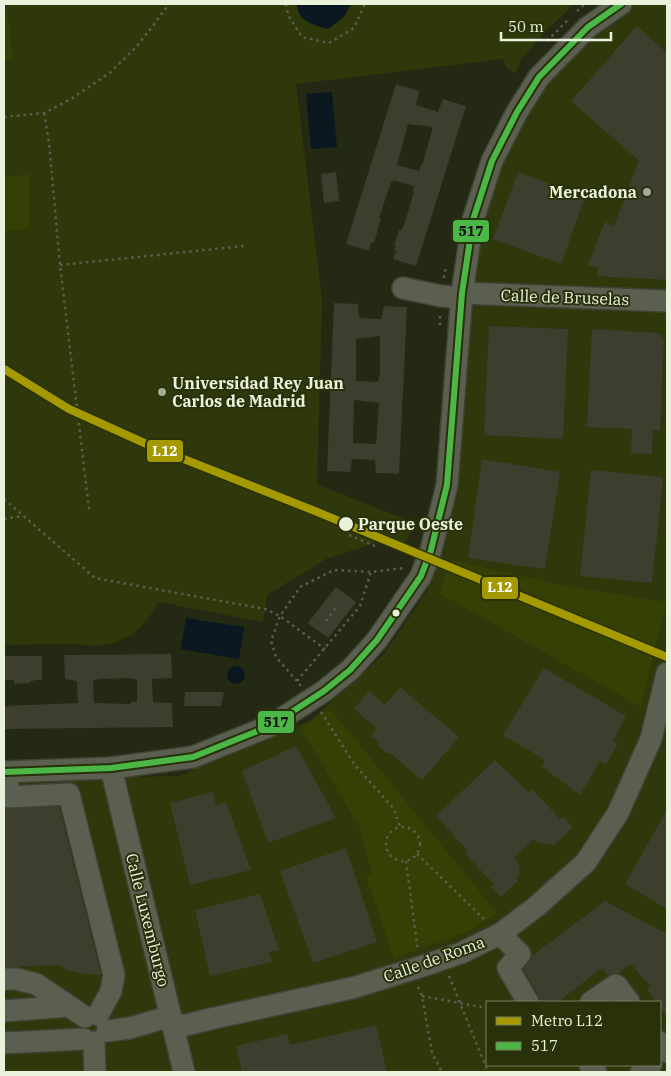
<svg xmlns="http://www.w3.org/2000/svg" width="671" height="1076" viewBox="0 0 671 1076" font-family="'IBM Plex Serif',serif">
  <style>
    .built { fill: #2e380b; fill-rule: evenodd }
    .green { fill: #354005 }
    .water { fill: #0b181f }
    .building { fill: #3d3e2d; fill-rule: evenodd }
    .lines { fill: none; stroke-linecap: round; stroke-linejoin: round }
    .minor-casing { stroke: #3e4232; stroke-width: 24 }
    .path { stroke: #5a5e4f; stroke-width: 2.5; stroke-dasharray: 2.5 4; stroke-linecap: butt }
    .minor { stroke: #5a5f50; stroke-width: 21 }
    .bus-1-casing { stroke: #29310b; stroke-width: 10 }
    .bus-1 { stroke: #4ab747; stroke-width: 6 }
    .metro-1-casing { stroke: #29310b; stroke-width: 11 }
    .metro-1 { stroke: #a49a00; stroke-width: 8 }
    .poi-dot { fill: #a5ac96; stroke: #29310b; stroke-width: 2 }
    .stop-dot { fill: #ebf2dc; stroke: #29310b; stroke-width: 2 }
    .labels { text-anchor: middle; stroke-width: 4; stroke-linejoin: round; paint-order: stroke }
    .poi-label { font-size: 16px; font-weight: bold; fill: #ebf2dc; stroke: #29310b; text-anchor: end }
    .street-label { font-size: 16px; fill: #ebf2dc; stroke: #29310b }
    .stop-label { font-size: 16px; font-weight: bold; fill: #ebf2dc; stroke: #29310b; text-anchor: start }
    .line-badge { stroke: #29310b; stroke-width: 2 }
    .badge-label { font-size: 14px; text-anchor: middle; font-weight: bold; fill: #fff }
    .pale-badge-label { font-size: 14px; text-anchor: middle; font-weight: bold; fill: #111 }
  </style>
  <rect width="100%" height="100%" fill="#242913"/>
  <g class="built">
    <polygon points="4,4 574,4 547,30 521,60 515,74 506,68 503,59 296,84 322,300 317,484 414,523 404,548 384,540 326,559 267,595 263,622 158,602 152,613 143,625 128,637 110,644 93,646 76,644 4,645"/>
    <path d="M621 4H667V1072H4V779L179 776 311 720 384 654 427 591 454 506 473 265 505 150 545 82ZM487 1002H660V1065H487Z"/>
  </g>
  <g class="green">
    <polygon points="4,4 6,4 13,60 4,61"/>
    <polygon points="29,174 29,229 4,231 4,177"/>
    <polygon points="452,560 555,584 666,602 641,707 439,593"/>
    <polygon points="331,710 497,913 467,932 394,958 366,877 372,873 360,828 301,728 322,713"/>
  </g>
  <g class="water">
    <path d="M297 4H351L344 17 328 29C314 25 298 22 297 4Z"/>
    <polygon points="332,92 337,147 311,149 306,94"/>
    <polygon points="186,618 244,627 239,659 181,649"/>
    <circle cx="236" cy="675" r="9"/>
  </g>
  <g class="building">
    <polygon points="637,26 667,53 667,280 596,276 599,268 588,265 605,222 614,226 639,161 571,101"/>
    <path d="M396 84 419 91 416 105 438 112 443 99 466 106 416 266 393 259 396 251 394 250 396 246 394 245 399 230 401 231 404 225 414 192 413 191 414 186 393 180 392 183 391 182 379 218H381L375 240 373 243H371L369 251 346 244ZM408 124 433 127 422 166 421 165 419 171 397 165Z"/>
    <polygon points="336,172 339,201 324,203 321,174"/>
    <polygon points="518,172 585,197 561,264 493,239"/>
    <path d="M334 303 358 304 359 318 381 319 384 306 407 307 399 474 376 473 375 460 352 459 350 472 327 471ZM380 336V376H379L378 382 356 381V339ZM354 400 379 403 376 444 353 443Z"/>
    <polygon points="489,326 568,329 563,439 484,435"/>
    <polygon points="592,329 658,333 664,340 660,431 653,430 652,454 631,453 632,429 587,427"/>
    <polygon points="482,459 560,472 545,569 468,558"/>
    <polygon points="591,470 663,477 652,583 580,576"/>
    <polygon points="336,587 356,602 328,638 308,623"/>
    <path d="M171 654 172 678 152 679 153 702 172 703 173 727 4 729V706L78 703 77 681 65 679 64 655ZM132 678V679H137V702H131V704L94 703 93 680H97V679Z"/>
    <polygon points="4,656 42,656 42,680 34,680 34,681 30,681 30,683 14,684 14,680 4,680"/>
    <polygon points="544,668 626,716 613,741 618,743 606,765 600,761 580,795 541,766 545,760 503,735"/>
    <polygon points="400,687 459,737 422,780 390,753 388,754 378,746 380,743 371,736 377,729 354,709 369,691 385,705"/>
    <polygon points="185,692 224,692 221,706 184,706"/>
    <polygon points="296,746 336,818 268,843 242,771"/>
    <polygon points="495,760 528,792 532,789 560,819 563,817 573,827 554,845 538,843 534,839 514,858 518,861 520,874 516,879 518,881 501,897 491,887 494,884 465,854 468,851 436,816"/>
    <polygon points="213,792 216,806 226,802 251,870 190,885 170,803"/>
    <polygon points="59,807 101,975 84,974 67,970 60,965 4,967 4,808"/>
    <polygon points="667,810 667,909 625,884"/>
    <polygon points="346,848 377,942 313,963 280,871"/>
    <polygon points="260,894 279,950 269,952 272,962 210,976 195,910"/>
    <polygon points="605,901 667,934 667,1017 660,1007 660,1002 656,1002 647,990 651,987 631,964 619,973 614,973 608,976 602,968 558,1002 540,1002 539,996 523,969 532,956"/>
    <polygon points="376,1025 387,1072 242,1072 236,1046 287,1034 290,1045"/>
  </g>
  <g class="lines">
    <defs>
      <g id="minor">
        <polyline points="403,288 441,296 462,298"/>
        <polyline points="462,293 667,301"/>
        <polyline points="111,768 184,1072"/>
        <polyline points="4,772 111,768 193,757 270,726 324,691 350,670 377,640 421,576 431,550 447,485 462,293 473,220 492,161 517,112 539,77 588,27 621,4"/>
        <polyline points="7,772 8,797 69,794 114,975 111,991 98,1015"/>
        <polyline points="500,934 520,954 508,968 528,1002"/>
        <polyline points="4,979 16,979 36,984 85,1017"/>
        <polyline points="591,1002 616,985 629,1002"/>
        <polyline points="4,1011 69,1006"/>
        <polyline points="174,1028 210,1019 352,988 420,967 461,953 500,934 537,906 586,862 618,813 651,739 667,673"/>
        <polyline points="107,1031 130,1028 171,1016"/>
        <polyline points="94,1042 95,1072"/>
        <polyline points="660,1042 667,1052"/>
        <polyline points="4,1043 84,1039"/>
        <polyline points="590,1065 596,1072"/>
        <polyline points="641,1072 651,1065"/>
      </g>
    </defs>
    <use href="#minor" class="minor-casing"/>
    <g class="path">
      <polyline points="286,4 288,15 302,37 329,43 354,28 365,4"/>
      <polyline points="577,11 585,4"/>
      <polyline points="547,41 568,20"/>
      <polyline points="44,113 49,142 60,265 89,509"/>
      <polyline points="4,117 44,113 71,99 111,72 139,44 169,4"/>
      <polyline points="60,265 244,246"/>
      <polyline points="444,278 446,266"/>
      <polyline points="440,325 440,313"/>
      <polyline points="4,499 95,578 265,609 280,616 325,649"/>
      <polyline points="4,519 23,516"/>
      <polyline points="349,535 375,546"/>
      <polyline points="326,621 338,605"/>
      <polyline points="297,681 276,657 271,641 280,616 300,587 334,570 371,572 404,568"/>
      <polyline points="301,686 297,681 360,606 371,572"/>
      <polyline points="321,712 354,764 394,809 400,827"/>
      <circle cx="403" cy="844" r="17"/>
      <polyline points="417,854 487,922"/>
      <polyline points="406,861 418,951"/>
      <polyline points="449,976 488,1072"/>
      <polyline points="418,987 422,996 432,1053 442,1072"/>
      <polyline points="422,996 487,1008"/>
    </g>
    <use href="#minor" class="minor"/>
    <defs>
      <polyline id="bus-1" points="4,772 111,768 193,757 270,726 324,691 350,670 377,640 421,576 431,550 447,485 462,293 473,220 492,161 517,112 539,77 588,27 621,4"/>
    </defs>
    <use href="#bus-1" class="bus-1-casing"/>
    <use href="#bus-1" class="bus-1"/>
    <defs>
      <polyline id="metro-1" points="4,369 69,409 151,446 315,511 667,657"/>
    </defs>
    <use href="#metro-1" class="metro-1-casing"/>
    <use href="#metro-1" class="metro-1"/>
  </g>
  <g class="poi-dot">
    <circle cx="647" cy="192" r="5"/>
    <circle cx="162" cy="392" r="5"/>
  </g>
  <g class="stop-dot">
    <circle cx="346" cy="524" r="8"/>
    <circle cx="396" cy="613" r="4.5"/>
  </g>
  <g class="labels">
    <g class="poi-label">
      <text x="637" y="198">Mercadona</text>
      <text x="172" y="389" text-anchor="start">Universidad Rey Juan<tspan x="172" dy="18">Carlos de Madrid</tspan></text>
    </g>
    <g class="street-label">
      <text transform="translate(565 297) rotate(2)" y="6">Calle de Bruselas</text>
      <text transform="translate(148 920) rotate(76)" y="6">Calle Luxemburgo</text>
      <text transform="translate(434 959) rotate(-20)" y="6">Calle de Roma</text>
    </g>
    <g class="stop-label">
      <text x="358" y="530">Parque Oeste</text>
    </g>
  </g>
  <g class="line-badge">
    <rect x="452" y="219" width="38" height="24" rx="5" fill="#4ab747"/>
    <rect x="146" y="439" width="38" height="24" rx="5" fill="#a49a00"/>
    <rect x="481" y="576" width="38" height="24" rx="5" fill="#a49a00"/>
    <rect x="257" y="710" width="38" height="24" rx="5" fill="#4ab747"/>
  </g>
  <g class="badge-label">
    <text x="165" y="456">L12</text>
    <text x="500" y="592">L12</text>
  </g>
  <g class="pale-badge-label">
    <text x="471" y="236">517</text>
    <text x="276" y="727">517</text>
  </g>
  <rect width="671" height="1076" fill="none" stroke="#ebf2dc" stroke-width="10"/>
  <rect x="486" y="1001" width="175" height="65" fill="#29310b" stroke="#777e5f"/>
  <rect x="496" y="1017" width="25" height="8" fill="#a49a00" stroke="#777e5f"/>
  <text x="531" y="1026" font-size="15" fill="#ebf2dc">Metro L12</text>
  <rect x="496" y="1042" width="25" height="8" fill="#4ab747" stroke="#777e5f"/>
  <text x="531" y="1051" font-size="15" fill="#ebf2dc">517</text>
  <path d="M501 32v8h110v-8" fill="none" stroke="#ebf2dc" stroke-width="2.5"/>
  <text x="508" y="32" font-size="15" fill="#ebf2dc" stroke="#29310b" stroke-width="4" paint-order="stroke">50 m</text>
</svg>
